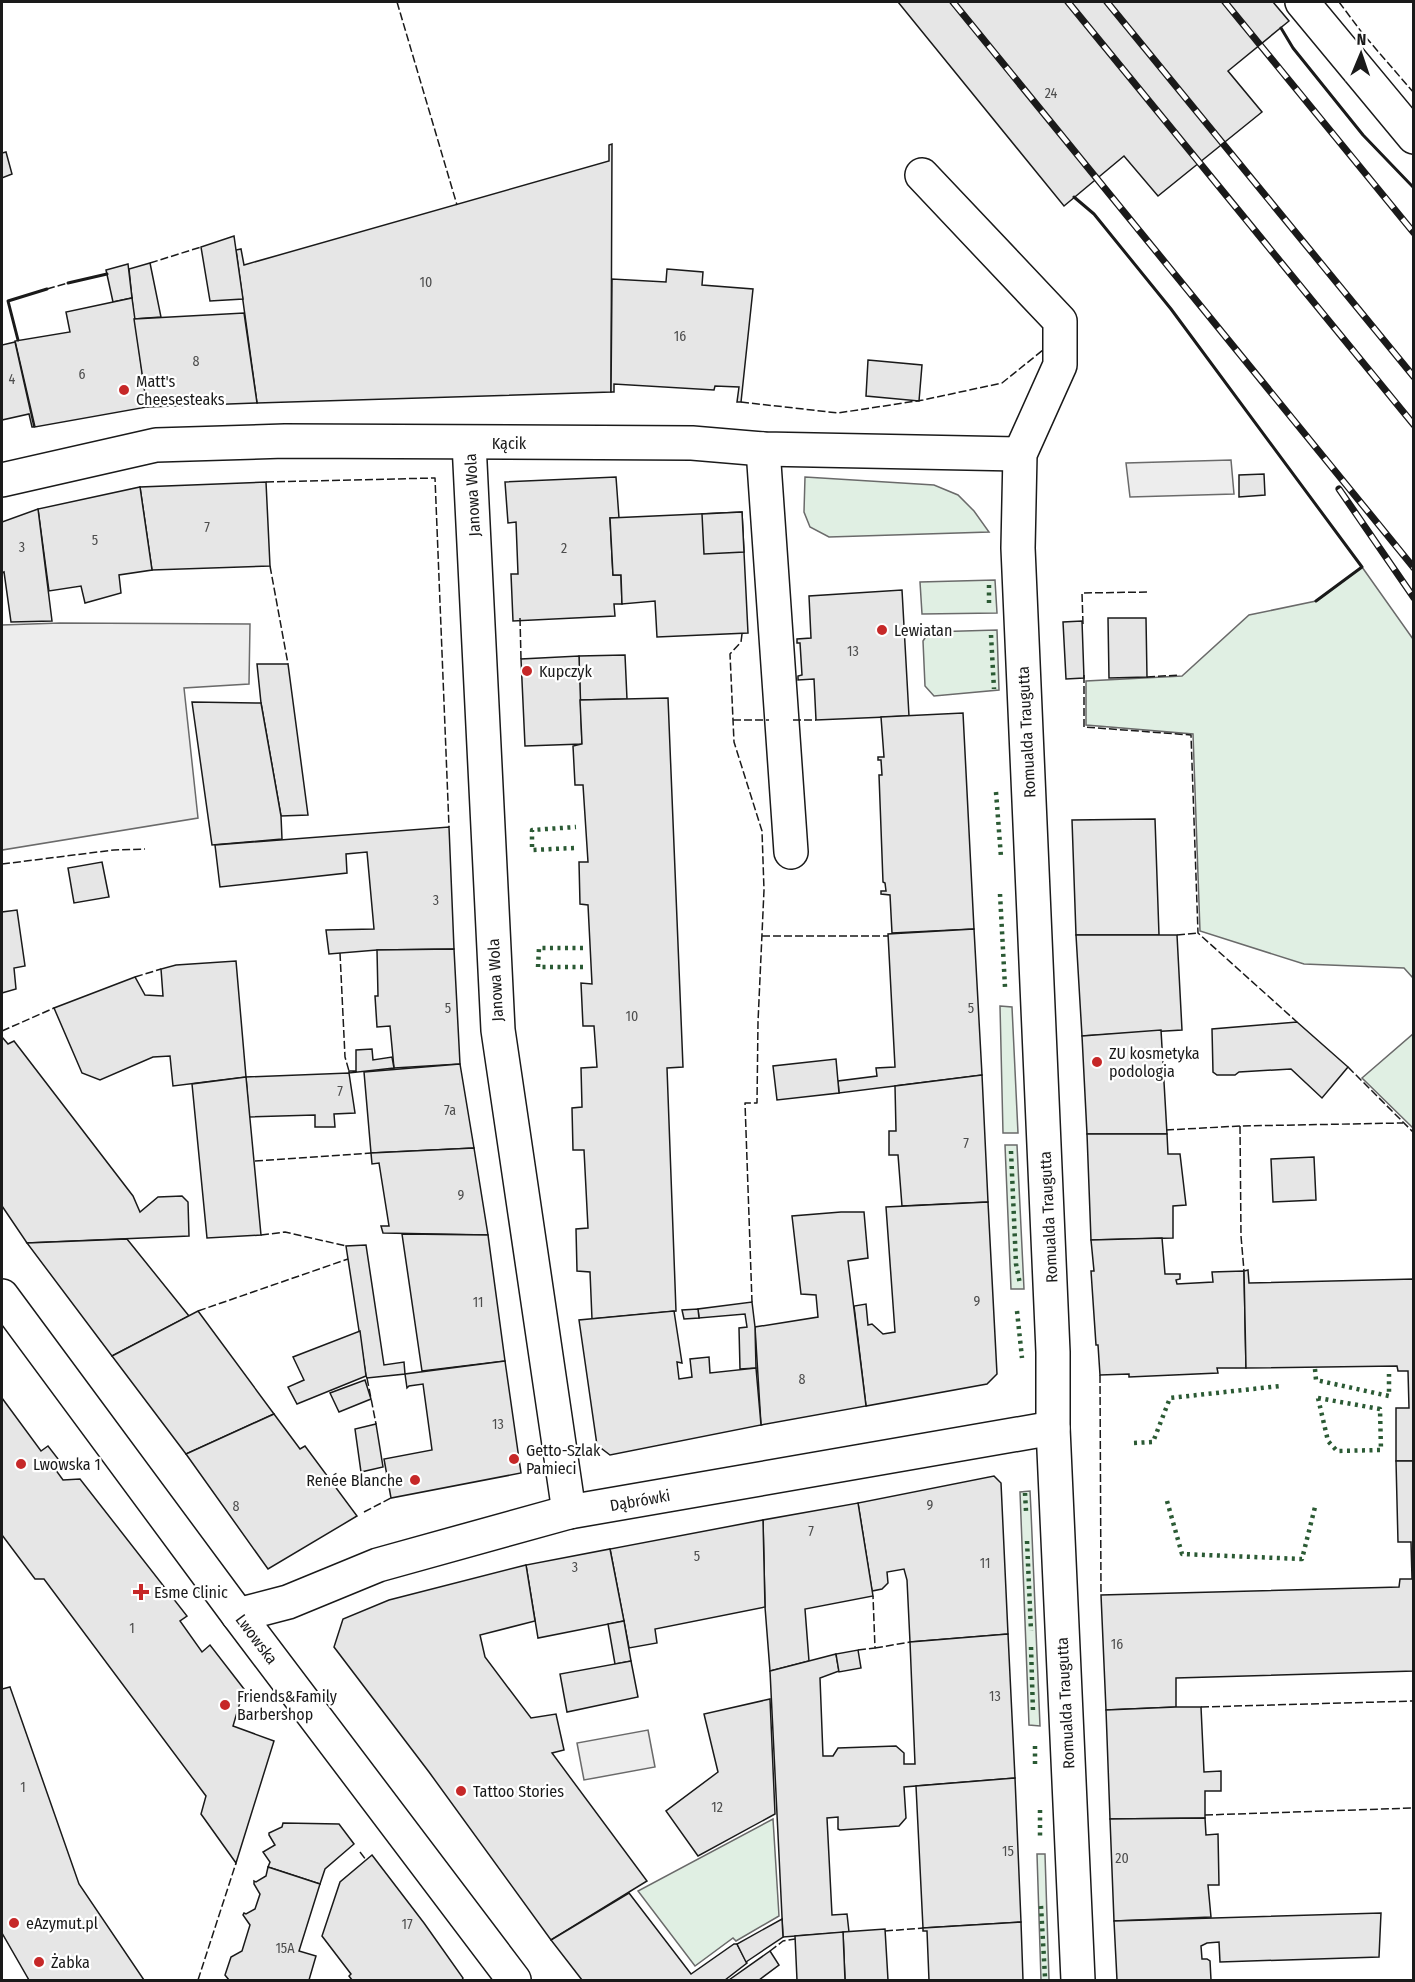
<svg xmlns="http://www.w3.org/2000/svg" width="1415" height="1982" viewBox="0 0 1415 1982" font-family="'Fira Sans Condensed',sans-serif">
  <style>
    .green { fill: #e0efe3; stroke: #6a6a6a; stroke-width: 1.5 }
    .parking { fill: #ededed; stroke: #6a6a6a; stroke-width: 1.5 }
    .building { fill: #e6e6e6; stroke: #1a1a1a; stroke-width: 1.5 }
    .lines { fill: none; stroke-linecap: round; stroke-linejoin: round }
    .minor-casing { stroke: #1a1a1a; stroke-width: 36 }
    .minor { stroke: #fff; stroke-width: 33 }
    .rail-casing { stroke: #1a1a1a; stroke-width: 7 }
    .rail { stroke: #fff; stroke-width: 4.5; stroke-dasharray: 14; stroke-linecap: butt }
    .hedge { stroke: #2b5a34; stroke-width: 4.5; stroke-dasharray: 3 4.5; stroke-linecap: butt }
    .fence { stroke: #1a1a1a; stroke-width: 1.5; stroke-dasharray: 8 3; stroke-linecap: butt }
    .wall { stroke: #1a1a1a; stroke-width: 3 }
    .poi-dot { fill: #c62828; stroke: #fff; stroke-width: 2 }
    .labels { text-anchor: middle; stroke-width: 4.5; stroke-linejoin: round; paint-order: stroke }
    .number-label { font-size: 14px; fill: #4d4d4d }
    .poi-label { font-size: 16px; fill: #1a1a1a; stroke: #fff; text-anchor: start }
    .street-label { font-size: 16px; fill: #1a1a1a; stroke: #fff }
  </style>
  <rect width="100%" height="100%" fill="#fff"/>
  <g class="green">
    <polygon points="805,477 934,485 958,495 974,511 989,532 829,537 810,527 804,512"/>
    <polygon points="1362,567 1413,639 1413,978 1404,968 1304,964 1200,931 1193,734 1086,725 1086,681 1182,676 1249,615 1316,601"/>
    <polygon points="995,580 997,613 922,614 920,582"/>
    <polygon points="997,630 999,690 934,696 925,686 923,641 929,632"/>
    <polygon points="1000,1006 1012,1007 1018,1133 1003,1133"/>
    <polygon points="1413,1034 1413,1128 1362,1078"/>
    <polygon points="1005,1145 1017,1145 1024,1289 1011,1289"/>
    <polygon points="1030,1491 1031,1511 1040,1726 1029,1725 1020,1492"/>
    <polygon points="773,1819 779,1916 736,1941 733,1938 695,1966 638,1891"/>
    <polygon points="1037,1854 1045,1854 1049,1980 1041,1980"/>
  </g>
  <g class="parking">
    <polygon points="1231,460 1234,494 1130,497 1126,463"/>
    <polygon points="60,623 250,624 249,684 184,688 198,818 2,850 2,625"/>
    <polygon points="648,1730 655,1767 584,1780 577,1743"/>
  </g>
  <g class="building">
    <polygon points="898,2 1273,2 1289,21 1228,71 1262,112 1158,196 1124,156 1064,206"/>
    <polygon points="612,144 611,392 257,403 236,250 241,249 244,265 609,161 609,145"/>
    <polygon points="6,152 12,174 2,178 2,153"/>
    <polygon points="234,236 243,299 210,301 201,247"/>
    <polygon points="150,263 161,317 134,319 129,269"/>
    <polygon points="128,264 132,298 113,302 106,270"/>
    <polygon points="667,269 703,272 702,285 753,289 741,402 737,402 739,387 715,386 714,390 614,384 614,392 611,392 612,279 666,282"/>
    <polygon points="132,298 147,407 35,427 15,341 70,332 66,312"/>
    <polygon points="244,313 257,403 147,407 134,319"/>
    <polygon points="15,342 34,427 32,427 29,414 2,420 2,345"/>
    <polygon points="868,360 922,365 919,401 866,396"/>
    <polygon points="1264,474 1265,495 1239,497 1239,475"/>
    <polygon points="616,477 619,518 610,518 613,575 621,575 622,604 614,604 615,616 513,621 511,574 518,574 516,522 508,523 505,482"/>
    <polygon points="266,482 270,566 152,570 140,487"/>
    <polygon points="140,487 152,570 119,575 121,593 85,603 81,586 49,591 38,509"/>
    <polygon points="38,509 52,621 11,622 4,572 2,573 2,522"/>
    <polygon points="742,512 748,633 657,637 655,601 622,604 621,575 613,575 610,518"/>
    <polygon points="742,512 744,552 704,554 702,514"/>
    <polygon points="902,590 909,716 816,720 814,679 798,680 798,676 802,675 800,643 797,643 797,639 811,638 809,596"/>
    <polygon points="1108,618 1146,618 1147,677 1109,678"/>
    <polygon points="1082,621 1084,678 1066,679 1063,622"/>
    <polygon points="625,655 627,699 580,700 579,656"/>
    <polygon points="579,656 582,744 525,746 521,659"/>
    <polygon points="257,664 288,664 308,815 281,816 261,703"/>
    <polygon points="668,698 683,1067 667,1068 676,1311 592,1319 590,1272 577,1271 576,1229 588,1228 584,1150 573,1150 572,1108 582,1107 581,1068 597,1067 594,1026 583,1026 581,983 592,984 588,905 580,904 579,862 588,862 583,785 575,785 573,746 582,744 580,700"/>
    <polygon points="192,702 261,703 281,816 282,839 212,845"/>
    <polygon points="963,713 974,929 892,933 890,895 881,894 881,891 886,891 885,883 883,882 879,775 882,775 881,760 878,760 878,757 884,757 881,717"/>
    <polygon points="1155,819 1159,935 1076,935 1072,820"/>
    <polygon points="449,827 454,949 377,950 329,954 326,930 374,929 367,852 346,854 347,873 220,887 215,845"/>
    <polygon points="102,862 109,897 74,903 68,868"/>
    <polygon points="17,910 25,966 14,968 16,989 2,993 2,912"/>
    <polygon points="974,929 982,1075 839,1093 838,1081 877,1076 876,1068 895,1067 888,934"/>
    <polygon points="1076,935 1177,935 1182,1030 1082,1036"/>
    <polygon points="454,949 460,1064 394,1068 390,1026 377,1027 375,996 378,996 377,950"/>
    <polygon points="236,961 246,1077 173,1086 170,1056 153,1057 100,1080 82,1073 54,1008 135,977 145,995 163,996 161,969 176,965"/>
    <polygon points="1297,1022 1348,1067 1322,1098 1291,1069 1239,1072 1235,1075 1217,1075 1213,1072 1212,1029"/>
    <polygon points="1161,1030 1167,1134 1087,1134 1082,1036"/>
    <polygon points="2,1037 8,1044 14,1041 133,1196 140,1212 158,1197 182,1196 188,1202 189,1236 27,1243 2,1206"/>
    <polygon points="372,1049 373,1060 392,1057 394,1068 349,1073 349,1071 356,1071 356,1050"/>
    <polygon points="836,1059 839,1093 777,1100 773,1066"/>
    <polygon points="460,1064 474,1148 371,1153 364,1072"/>
    <polygon points="349,1073 355,1113 334,1114 335,1127 315,1127 315,1115 249,1117 246,1077"/>
    <polygon points="982,1075 988,1202 902,1206 898,1155 889,1155 889,1131 896,1131 895,1086"/>
    <polygon points="246,1077 261,1235 207,1238 192,1084"/>
    <polygon points="1087,1134 1167,1134 1168,1154 1180,1154 1186,1205 1173,1206 1173,1238 1091,1240"/>
    <polygon points="474,1148 488,1235 383,1233 381,1226 389,1226 379,1163 372,1164 371,1153"/>
    <polygon points="1314,1157 1316,1200 1273,1202 1271,1159"/>
    <polygon points="988,1202 997,1374 987,1384 866,1406 854,1306 866,1304 868,1325 872,1324 883,1334 895,1332 886,1207"/>
    <polygon points="841,1212 864,1212 868,1258 848,1261 866,1406 761,1425 755,1327 818,1317 816,1295 801,1294 792,1216"/>
    <polygon points="402,1234 488,1235 505,1361 422,1371"/>
    <polygon points="1162,1238 1165,1274 1180,1274 1180,1279 1176,1280 1177,1284 1213,1282 1212,1272 1244,1271 1246,1368 1217,1368 1218,1373 1129,1377 1129,1374 1100,1375 1098,1345 1096,1345 1091,1271 1094,1271 1091,1240"/>
    <polygon points="127,1239 189,1316 112,1356 27,1243"/>
    <polygon points="366,1245 384,1365 404,1362 405,1374 367,1378 366,1376 346,1246"/>
    <polygon points="1248,1270 1249,1283 1414,1279 1414,1461 1396,1461 1396,1408 1409,1408 1408,1371 1398,1371 1397,1366 1246,1368 1244,1271"/>
    <polygon points="752,1302 755,1327 756,1368 740,1369 739,1328 747,1327 745,1314 699,1318 698,1309"/>
    <polygon points="698,1309 699,1318 684,1319 682,1310"/>
    <polygon points="198,1311 274,1414 186,1454 112,1356"/>
    <polygon points="674,1311 682,1363 677,1362 679,1379 692,1377 690,1359 709,1357 710,1373 756,1368 761,1425 610,1455 597,1445 579,1320"/>
    <polygon points="360,1331 366,1376 297,1404 288,1387 304,1380 293,1357"/>
    <polygon points="505,1361 521,1473 391,1498 384,1459 432,1450 423,1384 409,1386 407,1388 405,1374"/>
    <polygon points="365,1380 371,1399 339,1412 330,1393"/>
    <polygon points="2,1398 41,1451 48,1446 62,1464 55,1469 63,1480 80,1479 187,1616 180,1621 202,1652 210,1645 244,1689 233,1726 274,1741 236,1863 201,1814 206,1796 44,1579 35,1579 2,1535"/>
    <polygon points="274,1414 300,1449 305,1446 357,1516 268,1569 186,1454"/>
    <polygon points="376,1424 383,1467 361,1472 355,1429"/>
    <polygon points="1396,1461 1414,1461 1414,1671 1176,1678 1176,1707 1106,1710 1101,1595 1399,1587 1400,1579 1412,1579 1411,1542 1398,1542"/>
    <polygon points="994,1476 1001,1483 1008,1634 910,1642 907,1580 904,1569 887,1572 888,1583 882,1589 872,1591 858,1503"/>
    <polygon points="858,1503 873,1596 805,1609 809,1661 770,1671 765,1607 763,1520"/>
    <polygon points="763,1520 765,1607 655,1629 657,1643 629,1648 610,1549"/>
    <polygon points="610,1549 624,1621 538,1638 526,1565"/>
    <polygon points="526,1565 535,1621 480,1635 485,1657 531,1718 556,1714 564,1750 552,1753 647,1881 551,1940 429,1772 334,1647 343,1619 389,1600"/>
    <polygon points="624,1621 631,1661 615,1664 608,1624"/>
    <polygon points="1008,1634 1015,1778 904,1787 906,1818 899,1826 840,1830 838,1829 838,1817 827,1818 832,1915 847,1914 849,1932 783,1937 770,1671 836,1654 839,1671 820,1678 823,1756 833,1756 838,1748 896,1746 904,1753 904,1764 915,1764 910,1642"/>
    <polygon points="858,1650 861,1668 839,1672 836,1654"/>
    <polygon points="631,1661 638,1697 567,1712 560,1674"/>
    <polygon points="10,1687 79,1884 144,1980 29,1980 2,1933 2,1689"/>
    <polygon points="770,1699 775,1814 698,1856 666,1811 718,1772 704,1714"/>
    <polygon points="1176,1707 1201,1707 1204,1772 1221,1771 1221,1791 1205,1791 1205,1818 1110,1819 1106,1710"/>
    <polygon points="1015,1778 1021,1922 923,1928 916,1786"/>
    <polygon points="1205,1818 1206,1835 1218,1834 1219,1885 1208,1885 1211,1917 1114,1921 1110,1819"/>
    <polygon points="283,1823 339,1824 354,1844 325,1869 320,1884 268,1867 270,1862 263,1852 275,1845 269,1835 269,1833 282,1827"/>
    <polygon points="372,1855 424,1923 463,1978 462,1980 352,1980 349,1976 351,1974 322,1936 340,1882"/>
    <polygon points="268,1867 320,1884 299,1951 316,1956 309,1980 229,1980 225,1975 231,1957 242,1951 250,1925 243,1915 244,1913 246,1914 255,1909 260,1894 254,1884 254,1881 256,1882 266,1876"/>
    <polygon points="629,1893 691,1974 734,1944 737,1944 747,1963 725,1980 582,1980 551,1940"/>
    <polygon points="1381,1913 1379,1957 1220,1962 1219,1942 1207,1943 1201,1946 1202,1959 1207,1959 1210,1961 1211,1980 1117,1980 1114,1921"/>
    <polygon points="782,1919 783,1937 746,1962 737,1944"/>
    <polygon points="1021,1922 1023,1980 929,1980 927,1931 923,1931 923,1928"/>
    <polygon points="885,1929 888,1980 845,1980 843,1932"/>
    <polygon points="843,1932 845,1980 797,1980 795,1936"/>
    <polygon points="770,1951 779,1965 759,1980 729,1980"/>
  </g>
  <g class="lines">
    <defs>
      <g id="minor">
        <polyline points="1302,2 1414,137"/>
        <polyline points="922,175 1060,321 1060,365 1020,454 1018,548 1053,1352 1053,1428 1078,1980"/>
        <polyline points="469,443 498,1030 569,1512"/>
        <polyline points="763,449 791,852"/>
        <polyline points="2,480 156,445 285,441 692,443 763,449 1020,454"/>
        <polyline points="2,1296 238,1615 514,1980"/>
        <polyline points="238,1615 288,1602 378,1565 569,1512 1053,1428"/>
      </g>
    </defs>
    <use href="#minor" class="minor-casing"/>
    <use href="#minor" class="minor"/>
    <defs>
      <g id="rail">
        <polyline points="953,2 1414,568"/>
        <polyline points="1068,2 1414,425"/>
        <polyline points="1107,2 1414,377"/>
        <polyline points="1225,2 1414,233"/>
        <polyline points="1339,489 1414,598"/>
      </g>
    </defs>
    <use href="#rail" class="rail-casing"/>
    <use href="#rail" class="rail"/>
    <g class="hedge">
      <polyline points="989,585 989,607"/>
      <polyline points="991,635 994,689"/>
      <polyline points="996,792 1001,857"/>
      <polyline points="574,848 532,850 532,830 576,827"/>
      <polyline points="1000,894 1005,987"/>
      <polyline points="583,967 538,967 539,948 585,948"/>
      <polyline points="1011,1151 1016,1264 1020,1284"/>
      <polyline points="1017,1311 1022,1358"/>
      <polyline points="1315,1369 1316,1380 1389,1396 1389,1374"/>
      <polygon points="1318,1398 1380,1409 1381,1450 1337,1451 1328,1441"/>
      <polyline points="1134,1443 1153,1442 1170,1398 1280,1386"/>
      <polyline points="1025,1493 1026,1511"/>
      <polyline points="1167,1501 1182,1554 1302,1559 1315,1507"/>
      <polyline points="1027,1541 1031,1631"/>
      <polyline points="1031,1647 1033,1712"/>
      <polyline points="1035,1746 1035,1768"/>
      <polyline points="1040,1810 1040,1838"/>
      <polyline points="1041,1906 1045,1977"/>
    </g>
    <g class="fence">
      <polyline points="397,2 457,205"/>
      <polyline points="1339,2 1363,34 1414,93"/>
      <polyline points="150,263 201,247"/>
      <polyline points="47,289 68,283"/>
      <polyline points="741,402 838,413 923,400 1002,383 1043,350"/>
      <polyline points="266,482 435,478 449,827"/>
      <polyline points="270,566 288,664"/>
      <polyline points="520,618 521,659"/>
      <polyline points="1083,624 1082,593 1150,592"/>
      <polyline points="742,634 741,642 730,654 734,742 762,831 764,890 758,1022 757,1103 745,1103 752,1302"/>
      <polyline points="1084,675 1084,727 1191,735 1198,933 1297,1022"/>
      <polyline points="1147,677 1180,675"/>
      <polyline points="733,720 769,720"/>
      <polyline points="793,720 816,720"/>
      <polyline points="2,864 114,850 145,849"/>
      <polyline points="1177,935 1198,933"/>
      <polyline points="762,936 888,936"/>
      <polyline points="340,953 345,1057 349,1071"/>
      <polyline points="135,977 161,969"/>
      <polyline points="2,1031 54,1008"/>
      <polyline points="1348,1067 1414,1133"/>
      <polyline points="1240,1126 1241,1236 1244,1271"/>
      <polyline points="1166,1130 1240,1126 1403,1123"/>
      <polyline points="255,1161 371,1153"/>
      <polyline points="261,1235 285,1232 346,1246"/>
      <polyline points="198,1311 348,1259"/>
      <polyline points="1100,1375 1101,1595"/>
      <polyline points="367,1378 376,1424"/>
      <polyline points="364,1512 391,1498"/>
      <polyline points="875,1648 910,1642"/>
      <polyline points="858,1650 875,1648 873,1596"/>
      <polyline points="1201,1707 1414,1701"/>
      <polyline points="1205,1815 1414,1808"/>
      <polyline points="360,1852 366,1860"/>
      <polyline points="885,1931 923,1928"/>
      <polyline points="770,1951 783,1941 795,1939"/>
      <polyline points="198,1980 236,1863"/>
    </g>
    <g class="wall">
      <polyline points="1281,28 1293,48 1363,135 1414,188"/>
      <polyline points="1074,197 1094,214 1171,309 1362,567 1316,601"/>
      <polyline points="68,283 107,274"/>
      <polyline points="18,340 8,301 47,289"/>
    </g>
  </g>
  <g class="poi-dot">
    <circle cx="124" cy="390" r="6"/>
    <circle cx="882" cy="630" r="6"/>
    <circle cx="527" cy="671" r="6"/>
    <circle cx="1097" cy="1062" r="6"/>
    <circle cx="514" cy="1459" r="6"/>
    <circle cx="21" cy="1464" r="6"/>
    <circle cx="415" cy="1480" r="6"/>
    <path d="M138 1583h6v6h6v6h-6v6h-6v-6h-6v-6h6z"/>
    <circle cx="225" cy="1705" r="6"/>
    <circle cx="461" cy="1791" r="6"/>
    <circle cx="14" cy="1923" r="6"/>
    <circle cx="39" cy="1962" r="6"/>
  </g>
  <g class="labels">
    <g class="number-label">
      <text x="1051" y="98">24</text>
      <text x="426" y="287">10</text>
      <text x="680" y="341">16</text>
      <text x="196" y="366">8</text>
      <text x="82" y="379">6</text>
      <text x="12" y="384">4</text>
      <text x="207" y="532">7</text>
      <text x="95" y="545">5</text>
      <text x="22" y="552">3</text>
      <text x="564" y="553">2</text>
      <text x="853" y="656">13</text>
      <text x="436" y="905">3</text>
      <text x="448" y="1013">5</text>
      <text x="971" y="1013">5</text>
      <text x="632" y="1021">10</text>
      <text x="340" y="1096">7</text>
      <text x="450" y="1115">7a</text>
      <text x="966" y="1148">7</text>
      <text x="461" y="1200">9</text>
      <text x="977" y="1306">9</text>
      <text x="478" y="1307">11</text>
      <text x="802" y="1384">8</text>
      <text x="498" y="1429">13</text>
      <text x="930" y="1510">9</text>
      <text x="236" y="1511">8</text>
      <text x="811" y="1536">7</text>
      <text x="697" y="1561">5</text>
      <text x="985" y="1568">11</text>
      <text x="575" y="1572">3</text>
      <text x="132" y="1633">1</text>
      <text x="1117" y="1649">16</text>
      <text x="995" y="1701">13</text>
      <text x="23" y="1792">1</text>
      <text x="717" y="1812">12</text>
      <text x="1008" y="1856">15</text>
      <text x="1122" y="1863">20</text>
      <text x="407" y="1929">17</text>
      <text x="285" y="1953">15A</text>
    </g>
    <g class="poi-label">
      <text x="136" y="387">Matt's<tspan x="136" dy="18">Cheesesteaks</tspan></text>
      <text x="894" y="636">Lewiatan</text>
      <text x="539" y="677">Kupczyk</text>
      <text x="1109" y="1059">ZU kosmetyka<tspan x="1109" dy="18">podologia</tspan></text>
      <text x="526" y="1456">Getto-Szlak<tspan x="526" dy="18">Pamieci</tspan></text>
      <text x="33" y="1470">Lwowska 1</text>
      <text x="403" y="1486" text-anchor="end">Renée Blanche</text>
      <text x="154" y="1598">Esme Clinic</text>
      <text x="237" y="1702">Friends&amp;Family<tspan x="237" dy="18">Barbershop</tspan></text>
      <text x="473" y="1797">Tattoo Stories</text>
      <text x="26" y="1929">eAzymut.pl</text>
      <text x="51" y="1968">Żabka</text>
    </g>
    <g class="street-label">
      <text x="509" y="449">Kącik</text>
      <text transform="translate(472 495) rotate(-93)" y="6">Janowa Wola</text>
      <text transform="translate(1026 732) rotate(-93)" y="6">Romualda Traugutta</text>
      <text transform="translate(495 980) rotate(-93)" y="6">Janowa Wola</text>
      <text transform="translate(1048 1217) rotate(-93)" y="6">Romualda Traugutta</text>
      <text transform="translate(640 1500) rotate(-10)" y="6">Dąbrówki</text>
      <text transform="translate(257 1639) rotate(53)" y="6">Lwowska</text>
      <text transform="translate(1065 1703) rotate(-93)" y="6">Romualda Traugutta</text>
    </g>
  </g>
  <rect width="1415" height="1982" fill="none" stroke="#1a1a1a" stroke-width="6"/>
  <g transform="translate(1361 54) rotate(2)" stroke="#ffffff" stroke-width="4.5" paint-order="stroke">
  <path d="M0-4.5L10 22L0 15L-10 22Z" fill="#1a1a1a"/>
  <text y="-9" font-size="16" font-weight="bold" text-anchor="middle" fill="#1a1a1a">N</text>
  </g>
</svg>
